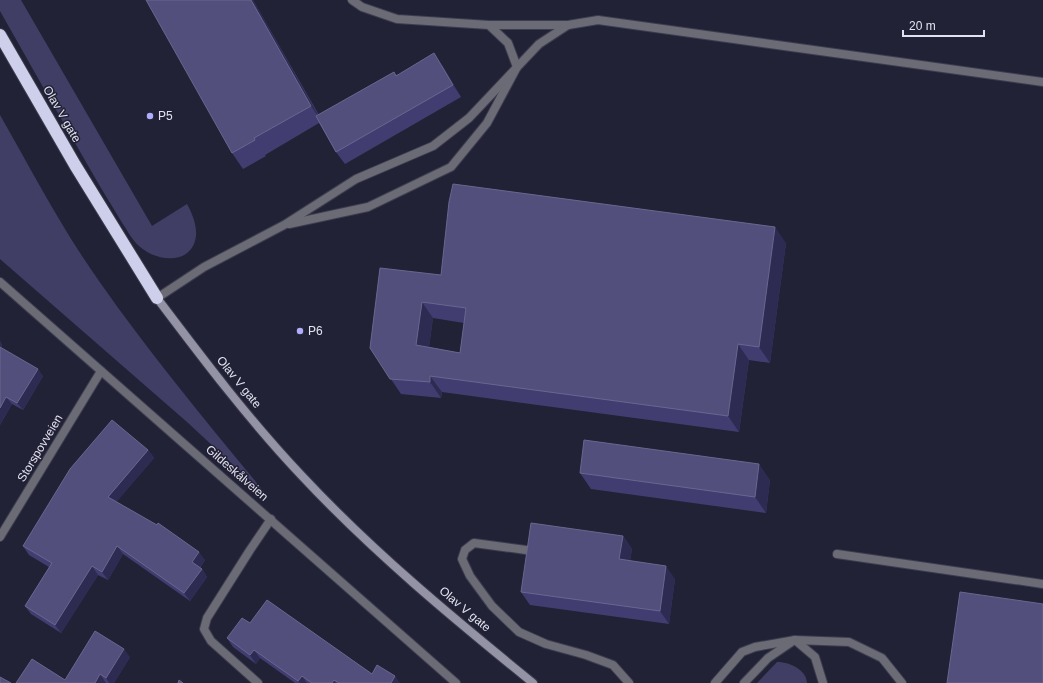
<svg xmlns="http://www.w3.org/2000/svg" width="1043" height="683" font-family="Arial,sans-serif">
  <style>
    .green { fill: #403e65 }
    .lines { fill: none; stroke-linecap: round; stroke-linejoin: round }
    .lane-casing { stroke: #3d3d50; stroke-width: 10 }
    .street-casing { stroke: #3d3d50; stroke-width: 10 }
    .secondary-casing { stroke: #3d3d50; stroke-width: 10 }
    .highway-casing { stroke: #3d3d50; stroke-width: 14 }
    .lane { stroke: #6b6b76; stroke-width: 8 }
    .street { stroke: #6b6b76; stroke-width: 8 }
    .secondary { stroke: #9393a5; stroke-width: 8 }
    .highway { stroke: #cecfea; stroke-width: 12 }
    .wall { fill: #423d70; fill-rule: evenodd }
    .shaded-wall { fill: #2e2b53 }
    .building { fill: #534f7d; stroke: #6a668f; fill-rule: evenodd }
    .poi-dot { fill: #b0aefa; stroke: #222236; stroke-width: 1.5 }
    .labels { text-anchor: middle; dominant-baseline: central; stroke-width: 3; stroke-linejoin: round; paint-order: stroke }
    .street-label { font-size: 12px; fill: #e2e2f0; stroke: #222236 }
    .poi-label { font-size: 12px; fill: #e2e2f0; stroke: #222236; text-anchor: start }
  </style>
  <rect width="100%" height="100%" fill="#222236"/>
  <g class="green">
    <path d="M 0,0 L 21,0 L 152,226 L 187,204 C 192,213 197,225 196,236 C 192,266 156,262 139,246 C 132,240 127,230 121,221 C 111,204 100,187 90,169 C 60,117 30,64 0,11 Z"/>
    <path d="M 0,115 C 32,171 62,229 99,281 C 152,357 211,427 269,498 L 187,422 L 0,259 Z"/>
    <path d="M 777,662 C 789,662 806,669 807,683 L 757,683 Z"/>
  </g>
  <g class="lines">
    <g class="lane-casing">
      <g id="lane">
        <polyline points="489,25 568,25"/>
        <polyline points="289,224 368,207 451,167 487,123 517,67 508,43 489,25 397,19 362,7 352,0"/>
        <polyline points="157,298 204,267 284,225 356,179 433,146 469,118 539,44 568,25 598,20 1043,82"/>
        <polyline points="526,550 474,543 465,550 462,559 470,576 492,606 519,632 546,644 586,655 613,665 629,683"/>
        <polyline points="837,554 1043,584"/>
        <polyline points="795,640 815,657 823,683"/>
        <polyline points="258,683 211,641 204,629 207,618 250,550 271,519"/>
        <polyline points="715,683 742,652 755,647 795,640 849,642 882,658 902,683"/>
        <polyline points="744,683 768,658 793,641"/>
      </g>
    </g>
    <g class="street-casing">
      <g id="street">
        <polyline points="0,282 456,683"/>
        <polyline points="0,537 101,371"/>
      </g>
    </g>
    <g class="secondary-casing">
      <path id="secondary" d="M 157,298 C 203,359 249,420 302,476 C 373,552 453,618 533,683"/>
    </g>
    <g class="highway-casing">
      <polyline id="highway" points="0,35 75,165 157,298"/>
    </g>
    <use href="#lane" class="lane"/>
    <use href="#street" class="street"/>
    <use href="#secondary" class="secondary"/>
    <use href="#highway" class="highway"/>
  </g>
  <g class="wall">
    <polygon points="253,0 319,115 394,72 396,75 442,65 461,97 345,164 336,152 319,123 265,155 266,156 243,169 232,153"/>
    <path d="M 786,243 L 770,363 L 749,360 L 739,432 L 442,392 L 441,398 L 401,394 L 370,348 L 441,275 ZM 433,318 L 464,323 L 460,353 L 429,347 Z"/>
    <polygon points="0,341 2,345 1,348 43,376 23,410 12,404 0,425"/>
    <polygon points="148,450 154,458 116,502 205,560 200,568 202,569 207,577 190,601 123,554 108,580 98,575 61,633 31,614 25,606 49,567 29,555 23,546"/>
    <polygon points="580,473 770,480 766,513 591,489"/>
    <polygon points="623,536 632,549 630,561 675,579 669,624 530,605 521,592"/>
    <polygon points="250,623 372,674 400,683 295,683 260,658 256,664 233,647 227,638"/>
    <polygon points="130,657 114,683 16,683 65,680"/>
  </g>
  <g class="shaded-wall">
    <polygon points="251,0 253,0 322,122 311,106"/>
    <polygon points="434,53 442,65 461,97 453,85"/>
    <polygon points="775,227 786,243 770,363 759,347"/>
    <polygon points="422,302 433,318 427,361 416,345"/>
    <polygon points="0,341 2,345 0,349"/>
    <polygon points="738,344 749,360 739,432 728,416"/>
    <polygon points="38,369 43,376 23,410 17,403"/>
    <polygon points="430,376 442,392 441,398 430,382"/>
    <polygon points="6,397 12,404 0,425 0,408"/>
    <polygon points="148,450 154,458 114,505 108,497"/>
    <polygon points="759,464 770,480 766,513 755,497"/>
    <polygon points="623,536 632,549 628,572 619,559"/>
    <polygon points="117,546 123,554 108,580 102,572"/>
    <polygon points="199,552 205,560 198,570 192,562"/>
    <polygon points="92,566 98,575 61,633 55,625"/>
    <polygon points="666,566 675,579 669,624 660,611"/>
    <polygon points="202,569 207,577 190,601 184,593"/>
    <polygon points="124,649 130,657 114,683 109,683 106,678"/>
    <polygon points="254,650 260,658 256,664 250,655"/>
    <polygon points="100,674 106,683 95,683"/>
    <polygon points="302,676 307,683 300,683 298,681"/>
    <polygon points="395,676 400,683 391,683"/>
    <polygon points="334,680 336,683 332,683"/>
  </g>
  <g class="building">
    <polygon points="146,0 251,0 311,106 254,138 255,140 232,153"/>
    <polygon points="434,53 453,85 336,152 316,116 394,72 396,76"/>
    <path d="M 453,184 L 775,227 L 759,347 L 738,344 L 728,416 L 430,376 L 430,382 L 390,379 L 370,348 L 380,268 L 441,275 L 449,202 ZM 422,302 L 466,308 L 460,353 L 416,345 Z"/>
    <polygon points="0,347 38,369 17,403 6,397 0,408"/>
    <polygon points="112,420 148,450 108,497 157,525 158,523 199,552 192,562 202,569 184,593 117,546 102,572 92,566 55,625 25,606 52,563 23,546 70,469"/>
    <polygon points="584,440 759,464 755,497 580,473"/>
    <polygon points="531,523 623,536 619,559 666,566 660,611 521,592"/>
    <polygon points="960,592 1043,604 1043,683 947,683"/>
    <polygon points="267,600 372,674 377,665 395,676 391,683 339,683 334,680 332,683 312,683 302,676 298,681 254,650 250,655 227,638 242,618 250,623"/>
    <polygon points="95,631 124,649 106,678 100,674 95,683 16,683 32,659 65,680"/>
    <polygon points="0,677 11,683 0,683"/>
    <polygon points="179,680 183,683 178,683"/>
  </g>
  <g class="poi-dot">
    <circle cx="150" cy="116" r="4"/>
    <circle cx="300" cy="331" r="4"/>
  </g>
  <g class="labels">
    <g class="street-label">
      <text transform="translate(62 114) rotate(60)">Olav V gate</text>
      <text transform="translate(239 382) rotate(51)">Olav V gate</text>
      <text transform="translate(40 448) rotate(-59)">Storspovveien</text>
      <text transform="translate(237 473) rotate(41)">Gildeskålveien</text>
      <text transform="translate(465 609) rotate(40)">Olav V gate</text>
    </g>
    <g class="poi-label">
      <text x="158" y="116">P5</text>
      <text x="308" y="331">P6</text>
    </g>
  </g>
  <path d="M903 30v6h81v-6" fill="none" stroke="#e2e2f0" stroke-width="2"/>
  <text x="909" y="30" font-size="12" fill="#e2e2f0" stroke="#222236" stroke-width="3" paint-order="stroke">20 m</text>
</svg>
